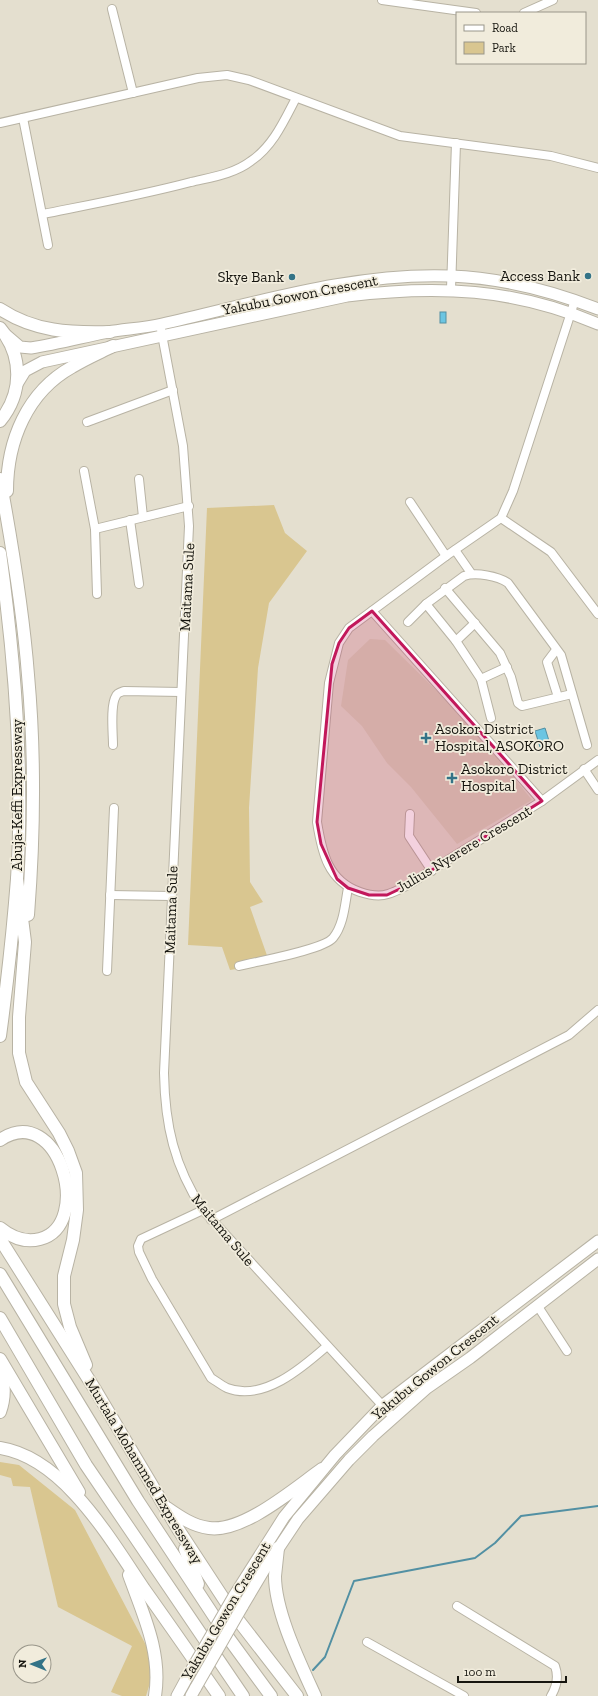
<svg xmlns="http://www.w3.org/2000/svg" width="598" height="1696" font-family="'Zilla Slab',serif">
  <style>
    .built { fill: #dad2bc }
    .green { fill: #d9c690 }
    .water { fill: #6bc5e2; stroke: #5290a3 }
    .lines { fill: none; stroke-linecap: round; stroke-linejoin: round }
    .stream { stroke: #5290a3; stroke-width: 2 }
    .minor-casing { stroke: #b8b3a4; stroke-width: 10 }
    .major-casing { stroke: #b8b3a4; stroke-width: 13 }
    .highway-casing { stroke: #b8b3a4; stroke-width: 14 }
    .minor { stroke: #fff; stroke-width: 8 }
    .major { stroke: #fff; stroke-width: 11 }
    .highway { stroke: #fff; stroke-width: 12 }
    .major-bridge-casing { stroke: #b8b3a4; stroke-width: 13; stroke-linecap: butt }
    .major-bridge { stroke: #fff; stroke-width: 11 }
    .marked { fill: #c2185b; fill-opacity: 0.2; stroke: #c2185b; stroke-width: 3; stroke-linejoin: round }
    .poi-dot { fill: #337387; stroke: #f1ecdc; stroke-width: 1.5 }
    .labels { text-anchor: middle; dominant-baseline: central; stroke-width: 3.5; stroke-linejoin: round; paint-order: stroke }
    .poi-label { font-size: 15px; fill: #16150f; stroke: #f1ecdc; text-anchor: end }
    .street-label { font-size: 15px; fill: #16150f; stroke: #f1ecdc }
  </style>
  <rect width="100%" height="100%" fill="#e4dfcf"/>
  <polygon class="built" points="370,639 385,640 441,695 492,751 532,800 457,844 411,787 387,763 362,726 341,706 348,660"/>
  <g class="green">
    <polygon points="274,505 285,533 307,551 269,603 258,668 249,808 250,882 263,902 250,907 270,964 230,970 222,947 188,945 207,508"/>
    <polygon points="0,1462 19,1465 75,1510 148,1649 152,1676 146,1696 122,1696 111,1692 132,1646 58,1607 30,1487 13,1486 11,1478 0,1475"/>
  </g>
  <g class="water">
    <rect x="440" y="312" width="6" height="11"/>
    <polygon points="545,728 550,744 540,747 535,731"/>
  </g>
  <g class="lines">
    <polyline class="stream" points="313,1670 325,1657 354,1581 475,1558 495,1543 521,1516 598,1506"/>
    <g class="minor-casing">
      <g id="minor">
        <polyline points="382,0 476,13"/>
        <polyline points="112,9 133,93"/>
        <polyline points="524,13 553,0"/>
        <polyline points="23,118 48,245"/>
        <polyline points="0,123 198,78 227,75 249,80 400,136 551,156 598,168"/>
        <path d="M 43,214 C 93,204 142,195 191,182 C 212,177 234,174 251,161 C 273,146 284,121 296,98"/>
        <polyline points="451,289 456,143"/>
        <path d="M 575,300 L 513,491 L 501,518 L 446,556 L 349,628 L 339,643 L 329,683 L 317,822 C 322,853 328,881 360,892 C 369,895 379,897 388,894 C 395,892 402,888 408,885 L 542,801 L 598,760"/>
        <path d="M 160,324 L 183,446 L 189,526 L 164,1073 C 165,1125 174,1166 203,1210 L 393,1417"/>
        <polyline points="87,422 173,390"/>
        <polyline points="84,471 95,529 97,594"/>
        <polyline points="139,479 143,517"/>
        <polyline points="410,502 446,556"/>
        <polyline points="501,518 551,552 598,614"/>
        <polyline points="130,520 139,584"/>
        <polyline points="95,529 189,506"/>
        <polyline points="455,550 471,573"/>
        <polyline points="445,588 500,653 511,677 518,703 522,706 572,694"/>
        <polyline points="426,604 456,641 481,679 491,718"/>
        <polyline points="372,611 542,801"/>
        <path d="M 408,622 L 426,604 L 464,576 C 476,572 498,576 508,583 L 561,655 L 587,745"/>
        <polyline points="456,641 475,623"/>
        <polyline points="556,650 547,662 558,697"/>
        <polyline points="481,679 507,667"/>
        <path d="M 113,745 C 113,734 110,705 116,696 C 117,693 121,692 124,691 L 181,692"/>
        <polyline points="584,769 598,790"/>
        <polyline points="410,814 409,836 432,871"/>
        <polyline points="110,895 171,896"/>
        <path d="M 239,966 C 258,961 323,950 333,938 C 344,925 345,903 348,888"/>
        <polyline points="107,971 114,808"/>
        <path d="M 203,1210 L 141,1239 L 138,1246 L 139,1252 L 152,1279 L 211,1378 C 216,1381 221,1385 227,1388 C 263,1402 302,1368 327,1346"/>
        <polyline points="211,1220 569,1035 598,1010"/>
        <polyline points="537,1305 567,1351"/>
        <path d="M 457,1606 L 555,1666 C 559,1677 557,1686 551,1696"/>
        <polyline points="367,1642 464,1696"/>
      </g>
    </g>
    <g class="major-casing">
      <g id="major">
        <path d="M 6,335 L 20,347 L 31,348 C 57,344 83,337 108,332 C 126,329 144,328 162,324 C 256,303 353,272 451,276 C 500,278 552,291 598,309"/>
        <path d="M 17,384 L 25,371 L 42,362 L 347,296 C 437,285 514,288 598,324"/>
        <polyline points="234,1596 284,1517 335,1455 383,1405 598,1241"/>
        <polyline points="242,1607 264,1570 298,1519 349,1460 373,1436 427,1388 470,1358 598,1259"/>
        <polyline points="177,1696 189,1674"/>
        <polyline points="191,1696 196,1687"/>
      </g>
    </g>
    <g class="highway-casing">
      <g id="highway">
        <path d="M 0,309 C 35,332 70,333 110,332"/>
        <path d="M 0,328 C 23,356 23,393 0,421"/>
        <path d="M 0,479 C 12,544 23,609 28,675 C 35,752 34,838 28,915"/>
        <path d="M 7,491 C 7,441 27,392 72,367 C 85,359 99,353 113,346"/>
        <path d="M 0,553 C 15,661 24,771 17,879 C 13,931 7,984 0,1036"/>
        <polyline points="17,879 25,942 19,1017 19,1053 26,1082 59,1133 68,1151 76,1173 77,1210 73,1240 64,1276 64,1304 70,1327 86,1365"/>
        <path d="M 0,1140 C 59,1100 94,1225 40,1239 C 25,1243 11,1237 0,1228"/>
        <polyline points="0,1239 96,1391 178,1529 235,1616 297,1696"/>
        <polyline points="0,1274 138,1501 227,1636 271,1696"/>
        <polyline points="0,1318 86,1465 243,1696"/>
        <polyline points="0,1359 79,1492"/>
        <path d="M 0,1370 C 5,1384 5,1398 0,1412"/>
        <path d="M 0,1448 C 64,1458 110,1539 144,1589 C 169,1624 194,1660 219,1696"/>
        <path d="M 167,1508 C 180,1517 193,1526 209,1528 C 243,1533 295,1488 322,1469"/>
        <path d="M 278,1548 C 277,1557 276,1567 275,1576 C 275,1612 300,1663 315,1696"/>
        <polyline points="185,1549 198,1584"/>
        <path d="M 129,1575 C 143,1614 162,1653 155,1696"/>
      </g>
    </g>
    <use href="#minor" class="minor"/>
    <use href="#major" class="major"/>
    <use href="#highway" class="highway"/>
    <g class="major-bridge-casing">
      <g id="major-bridge">
        <polyline points="189,1674 234,1596"/>
        <polyline points="196,1687 242,1607"/>
      </g>
    </g>
    <use href="#major-bridge" class="major-bridge"/>
  </g>
  <path class="marked" d="M 372,611 L 542,801 L 408,885 L 387,895 L 369,895 L 348,888 L 337,879 L 321,844 L 317,822 L 332,664 L 339,643 L 349,628 Z"/>
  <g class="poi-dot">
    <circle cx="588" cy="276" r="4"/>
    <circle cx="292" cy="277" r="4"/>
    <path d="M424 732h4v4h4v4h-4v4h-4v-4h-4v-4h4z"/>
    <path d="M450 772h4v4h4v4h-4v4h-4v-4h-4v-4h4z"/>
  </g>
  <g class="labels">
    <g class="poi-label">
      <text x="580" y="276">Access Bank</text>
      <text x="284" y="277">Skye Bank</text>
      <text x="435" y="729" text-anchor="start">Asokor District<tspan x="435" dy="17">Hospital, ASOKORO</tspan></text>
      <text x="461" y="769" text-anchor="start">Asokoro District<tspan x="461" dy="17">Hospital</tspan></text>
    </g>
    <g class="street-label">
      <text transform="translate(300 295) rotate(-11)">Yakubu Gowon Crescent</text>
      <text transform="translate(187 587) rotate(-87)">Maitama Sule</text>
      <text transform="translate(17 795) rotate(-90)">Abuja-Keffi Expressway</text>
      <text transform="translate(464 849) rotate(-31)">Julius Nyerere Crescent</text>
      <text transform="translate(171 910) rotate(-88)">Maitama Sule</text>
      <text transform="translate(223 1230) rotate(50)">Maitama Sule</text>
      <text transform="translate(435 1367) rotate(-39)">Yakubu Gowon Crescent</text>
      <text transform="translate(144 1471) rotate(59)">Murtala Mohammed Expressway</text>
      <text transform="translate(226 1611) rotate(-59)">Yakubu Gowon Crescent</text>
    </g>
  </g>
  <rect x="456" y="12" width="130" height="52" fill="#f1ecdc" stroke="#99968a"/>
  <rect x="464" y="25" width="20" height="6" fill="#ffffff" stroke="#99968a"/>
  <text x="492" y="32" font-size="12" fill="#16150f">Road</text>
  <rect x="464" y="42" width="20" height="12" fill="#d9c690" stroke="#99968a"/>
  <text x="492" y="52" font-size="12" fill="#16150f">Park</text>
  <g transform="translate(32 1664) rotate(271)"><circle r="19" fill="#f1ecdc" stroke="#99968a"/>
  <path d="M0-3L7 15L0 10L-7 15Z" fill="#337387"/>
  <text y="-6" font-size="11" font-weight="bold" text-anchor="middle" fill="#16150f">N</text>
  </g>
  <path d="M458 1676v6h108v-6" fill="none" stroke="#16150f" stroke-width="2"/>
  <text x="464" y="1676" font-size="12" fill="#16150f" stroke="#f1ecdc" stroke-width="3" paint-order="stroke">100 m</text>
</svg>
